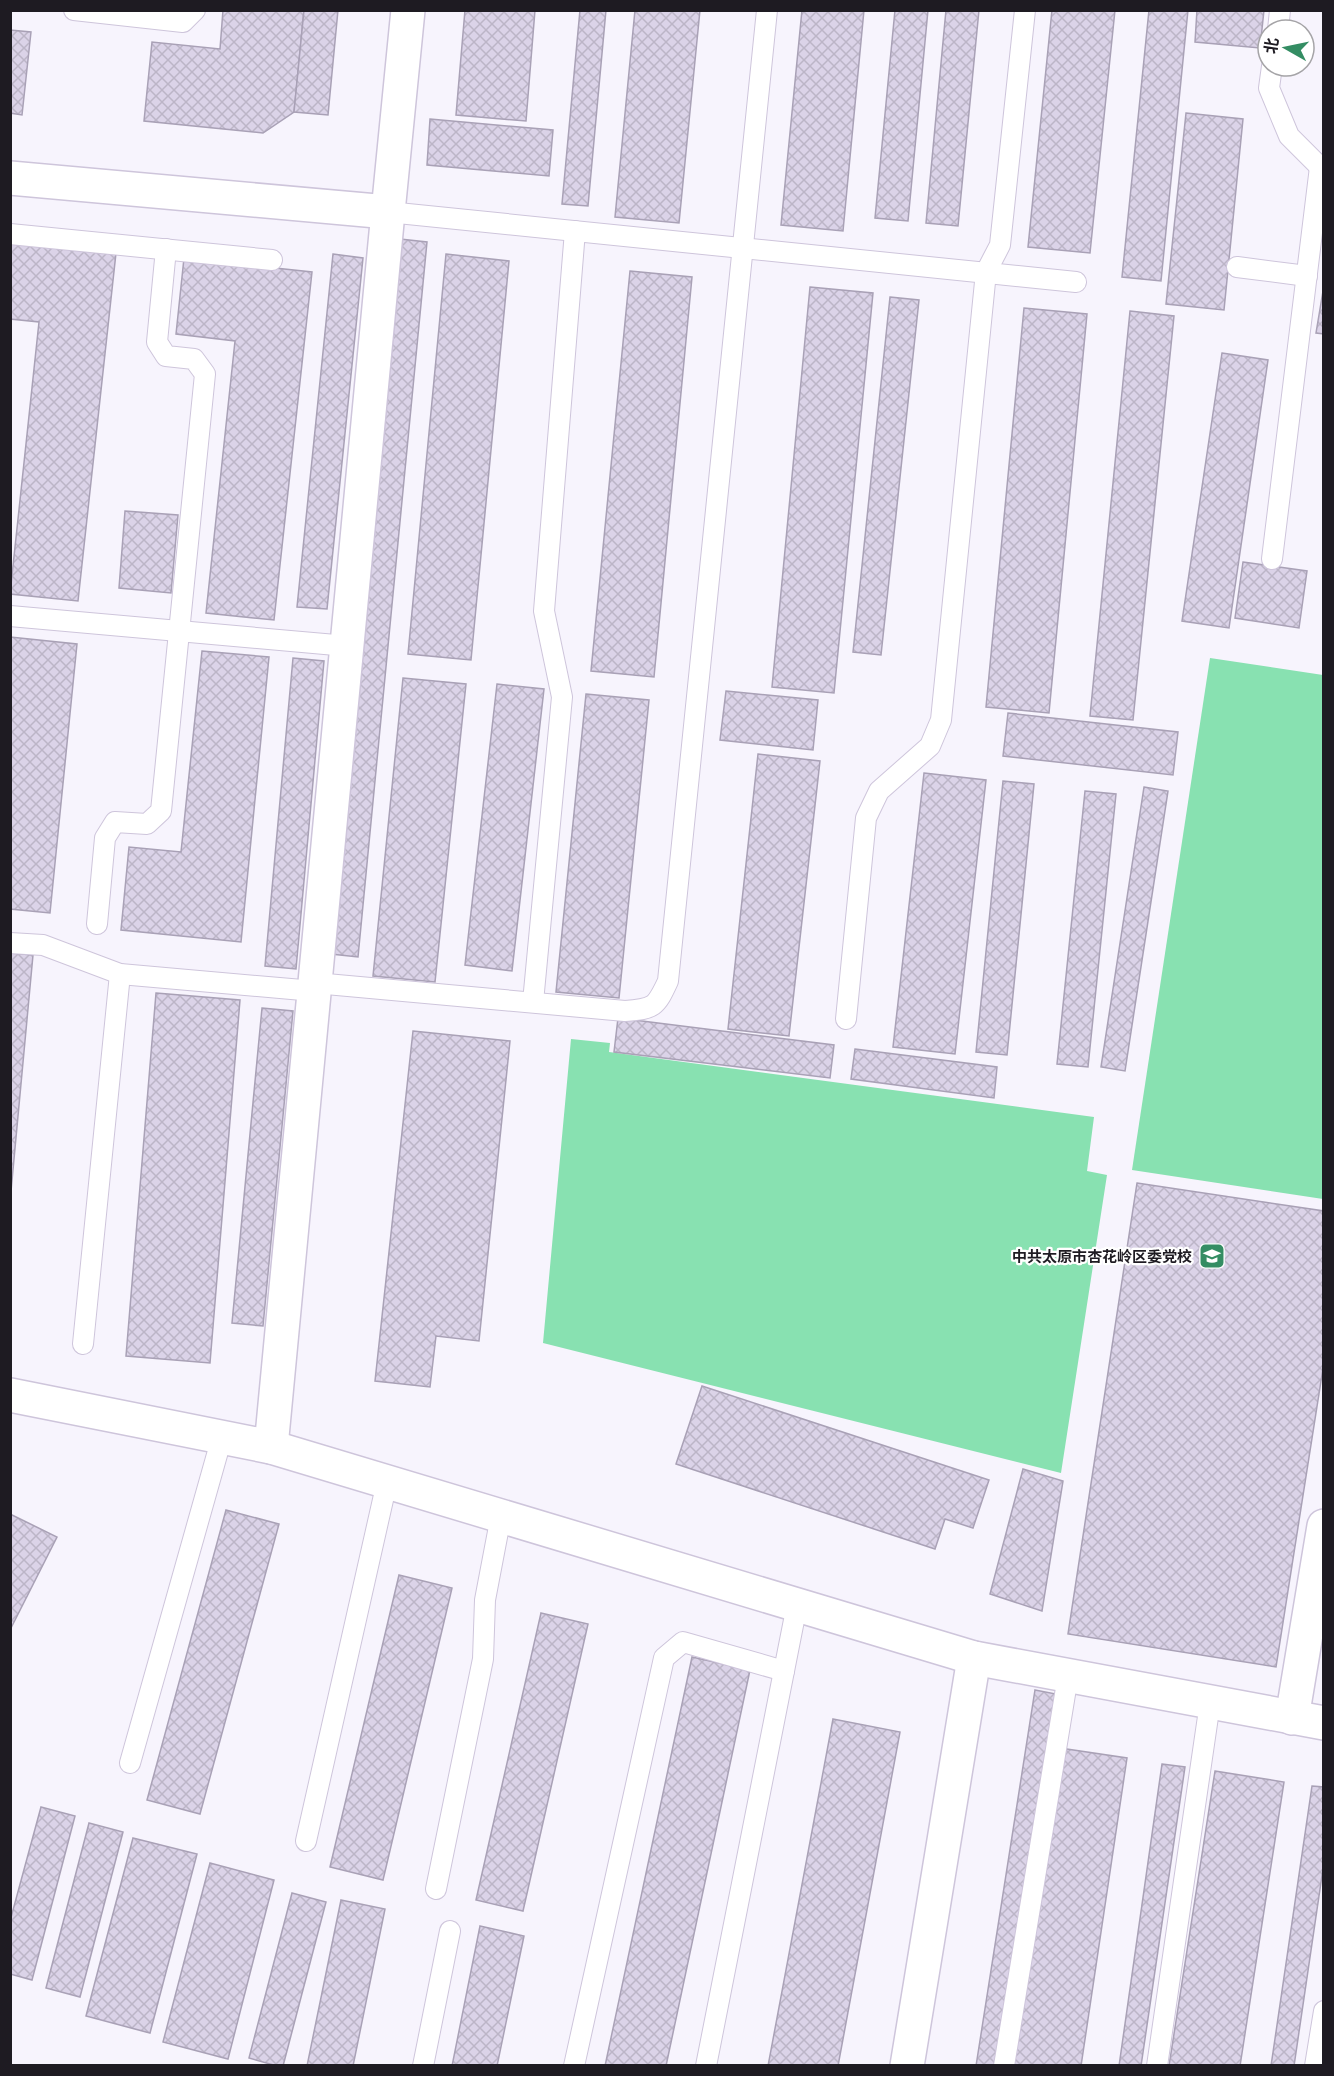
<svg xmlns="http://www.w3.org/2000/svg" width="1334" height="2076" font-family="'PT Sans Narrow','Noto Sans SC',sans-serif">
  <style>
    .park { fill: #88e1b1 }
    .building { fill: url(#building-cross-hatch); stroke: #a9a1b6; stroke-width: 1.5 }
    .lines { fill: none; stroke-linecap: round; stroke-linejoin: round }
    .service-casing { stroke: #cec5db; stroke-width: 22 }
    .minor-casing { stroke: #cec5db; stroke-width: 36 }
    .service { stroke: #fff; stroke-width: 20 }
    .minor { stroke: #fff; stroke-width: 33 }
    .labels { text-anchor: middle; dominant-baseline: central; stroke-width: 4.5; stroke-linejoin: round; paint-order: stroke }
    .poi-label { font-size: 15px; font-weight: bold; fill: #1e1b22; stroke: #fff; text-anchor: end }
  </style>
  <defs>
    <pattern id="building-cross-hatch" width="8" height="8" patternUnits="userSpaceOnUse" patternTransform="scale(1.5)"><rect width="8" height="8" fill="#dbd3e8"/><path d="M0 0l8 8M0 8l8-8" fill="none" stroke="#bcb5c7"/></pattern>
  </defs>
  <rect width="100%" height="100%" fill="#f7f4fd"/>
  <g class="park">
    <polygon points="1210,658 1323,675 1323,1199 1132,1170"/>
    <polygon points="571,1039 610,1043 609,1052 1094,1117 1087,1171 1107,1175 1061,1473 543,1343"/>
  </g>
  <g class="building">
    <polygon points="223,10 304,10 294,112 263,133 144,121 152,42 220,49"/>
    <polygon points="304,10 338,10 328,115 294,112"/>
    <polygon points="465,10 535,10 526,121 456,115"/>
    <polygon points="580,10 606,10 588,206 562,204"/>
    <polygon points="635,10 700,10 679,223 615,217"/>
    <polygon points="802,10 864,10 843,231 781,225"/>
    <polygon points="895,10 928,10 908,221 875,218"/>
    <polygon points="946,10 979,10 958,226 926,223"/>
    <polygon points="1052,10 1115,10 1090,253 1028,247"/>
    <polygon points="1149,10 1188,10 1161,281 1122,277"/>
    <polygon points="1197,10 1264,10 1260,48 1195,42"/>
    <polygon points="10,30 31,32 22,115 10,113"/>
    <polygon points="1186,113 1243,119 1224,310 1166,304"/>
    <polygon points="430,119 553,130 549,176 427,165"/>
    <polygon points="400,239 427,242 358,957 331,954"/>
    <polygon points="10,241 116,253 78,601 10,594 39,322 10,319"/>
    <polygon points="333,254 363,258 327,609 297,607"/>
    <polygon points="446,254 509,261 471,660 408,654"/>
    <polygon points="184,258 312,272 274,620 206,613 235,341 176,334"/>
    <polygon points="630,271 692,277 654,677 591,671"/>
    <polygon points="1324,285 1324,334 1316,333"/>
    <polygon points="810,287 873,293 834,693 772,687"/>
    <polygon points="890,297 919,300 881,655 853,652"/>
    <polygon points="1024,308 1087,314 1049,713 986,707"/>
    <polygon points="1130,311 1174,316 1133,720 1090,716"/>
    <polygon points="1222,353 1268,360 1229,628 1182,621"/>
    <polygon points="125,511 178,515 171,593 119,588"/>
    <polygon points="1243,562 1307,571 1299,628 1235,618"/>
    <polygon points="10,637 77,644 50,913 10,909"/>
    <polygon points="202,651 269,657 241,942 121,930 129,847 181,852"/>
    <polygon points="293,658 324,661 296,969 265,966"/>
    <polygon points="403,678 466,684 435,982 373,976"/>
    <polygon points="497,684 544,689 512,971 465,965"/>
    <polygon points="726,691 818,700 813,750 720,740"/>
    <polygon points="586,694 649,700 619,998 556,992"/>
    <polygon points="1008,713 1178,732 1173,775 1003,756"/>
    <polygon points="758,754 820,761 789,1036 728,1029"/>
    <polygon points="924,773 986,780 955,1054 893,1047"/>
    <polygon points="1003,781 1034,784 1007,1055 976,1052"/>
    <polygon points="1144,787 1168,791 1125,1071 1101,1067"/>
    <polygon points="1085,791 1116,794 1088,1067 1057,1064"/>
    <polygon points="10,953 33,955 10,1202"/>
    <polygon points="156,993 240,1000 210,1363 126,1356"/>
    <polygon points="262,1008 293,1011 263,1326 232,1323"/>
    <polygon points="618,1018 834,1045 830,1078 614,1052"/>
    <polygon points="413,1031 510,1041 479,1341 436,1336 430,1387 375,1381"/>
    <polygon points="855,1049 997,1067 994,1098 851,1079"/>
    <polygon points="1137,1183 1324,1211 1324,1362 1276,1667 1068,1634"/>
    <polygon points="702,1386 989,1480 973,1528 945,1519 935,1549 676,1464"/>
    <polygon points="1023,1469 1063,1481 1042,1611 990,1594"/>
    <polygon points="226,1510 279,1524 200,1814 147,1800"/>
    <polygon points="10,1514 57,1537 10,1630"/>
    <polygon points="399,1575 452,1588 383,1880 330,1867"/>
    <polygon points="541,1613 588,1624 523,1911 476,1900"/>
    <polygon points="692,1657 750,1670 666,2066 605,2066"/>
    <polygon points="1035,1690 1056,1694 997,2066 976,2066"/>
    <polygon points="833,1719 900,1732 838,2066 768,2066"/>
    <polygon points="1060,1748 1127,1758 1081,2066 1013,2066"/>
    <polygon points="1162,1764 1185,1767 1141,2066 1119,2066"/>
    <polygon points="1215,1771 1284,1782 1240,2066 1169,2066"/>
    <polygon points="1312,1786 1324,1787 1324,1862 1294,2066 1271,2066"/>
    <polygon points="41,1807 75,1816 32,1980 10,1974 10,1921"/>
    <polygon points="89,1823 123,1832 80,1997 46,1988"/>
    <polygon points="133,1838 197,1854 150,2033 86,2016"/>
    <polygon points="210,1863 274,1880 228,2059 163,2042"/>
    <polygon points="292,1893 326,1902 283,2066 277,2066 249,2058"/>
    <polygon points="341,1900 385,1909 353,2066 307,2066"/>
    <polygon points="480,1926 524,1936 497,2066 452,2066"/>
  </g>
  <g class="lines">
    <g class="service-casing">
      <g id="service">
        <polyline points="74,10 183,22 195,10"/>
        <polyline points="1278,30 1280,10"/>
        <polyline points="1272,66 1269,88 1289,136 1320,167 1324,168"/>
        <polyline points="388,212 1076,282"/>
        <polyline points="10,234 272,260"/>
        <polyline points="1237,267 1307,276"/>
        <polyline points="1272,559 1320,167"/>
        <polyline points="10,616 347,646"/>
        <polyline points="97,924 105,838 115,822 147,824 161,811 205,374 194,359 166,356 157,342 166,249"/>
        <polyline points="10,943 43,945 120,974 314,991"/>
        <path d="M 315,983 L 625,1011 C 654,1009 656,1007 668,981 L 767,10"/>
        <polyline points="533,1002 562,697 544,611 575,231"/>
        <polyline points="846,1019 866,818 879,791 930,746 941,720 986,272 1000,245 1025,10"/>
        <polyline points="83,1344 120,974"/>
        <polyline points="130,1763 222,1437"/>
        <polyline points="306,1841 387,1482"/>
        <polyline points="436,1889 483,1659 485,1600 501,1516"/>
        <polyline points="423,2066 450,1931"/>
        <polyline points="574,2066 664,1658 683,1642 784,1671"/>
        <polyline points="706,2066 797,1605"/>
        <polyline points="1004,2066 1068,1676"/>
        <polyline points="1157,2066 1210,1703"/>
        <polyline points="1315,2066 1324,2011"/>
      </g>
    </g>
    <g class="minor-casing">
      <g id="minor">
        <polyline points="10,178 388,212"/>
        <polyline points="10,1395 271,1447 974,1658 1324,1723"/>
        <polyline points="271,1447 388,212 408,10"/>
        <polyline points="1292,1718 1324,1526"/>
        <polyline points="907,2066 974,1658"/>
      </g>
    </g>
    <use href="#service" class="service"/>
    <use href="#minor" class="minor"/>
  </g>
  <defs>
    <g id="school-square" transform="scale(1.35)"><rect x="-9" y="-9" width="18" height="18" rx="4" fill="#348d63" stroke="#fff"/><path d="M0-5L7-2L0 1L-7-2ZM-4 1L0 2.5L4 1V4Q0 6-4 4Z" fill="#fff"/></g>
  </defs>
  <g fill-rule="evenodd">
    <use href="#school-square" x="1212" y="1256"/>
  </g>
  <g class="labels">
    <g class="poi-label">
      <text x="1192" y="1256">中共太原市杏花岭区委党校</text>
    </g>
  </g>
  <rect width="1334" height="2076" fill="none" stroke="#1e1b22" stroke-width="24"/>
  <g transform="translate(1286 48) rotate(279)"><circle r="28" fill="#ffffff" stroke="#a5a4a7" stroke-width="1.5"/>
  <path d="M0-4.5L10 22L0 15L-10 22Z" fill="#348d63"/>
  <text y="-9" font-size="16" font-weight="bold" text-anchor="middle" fill="#1e1b22">北</text>
  </g>
</svg>
